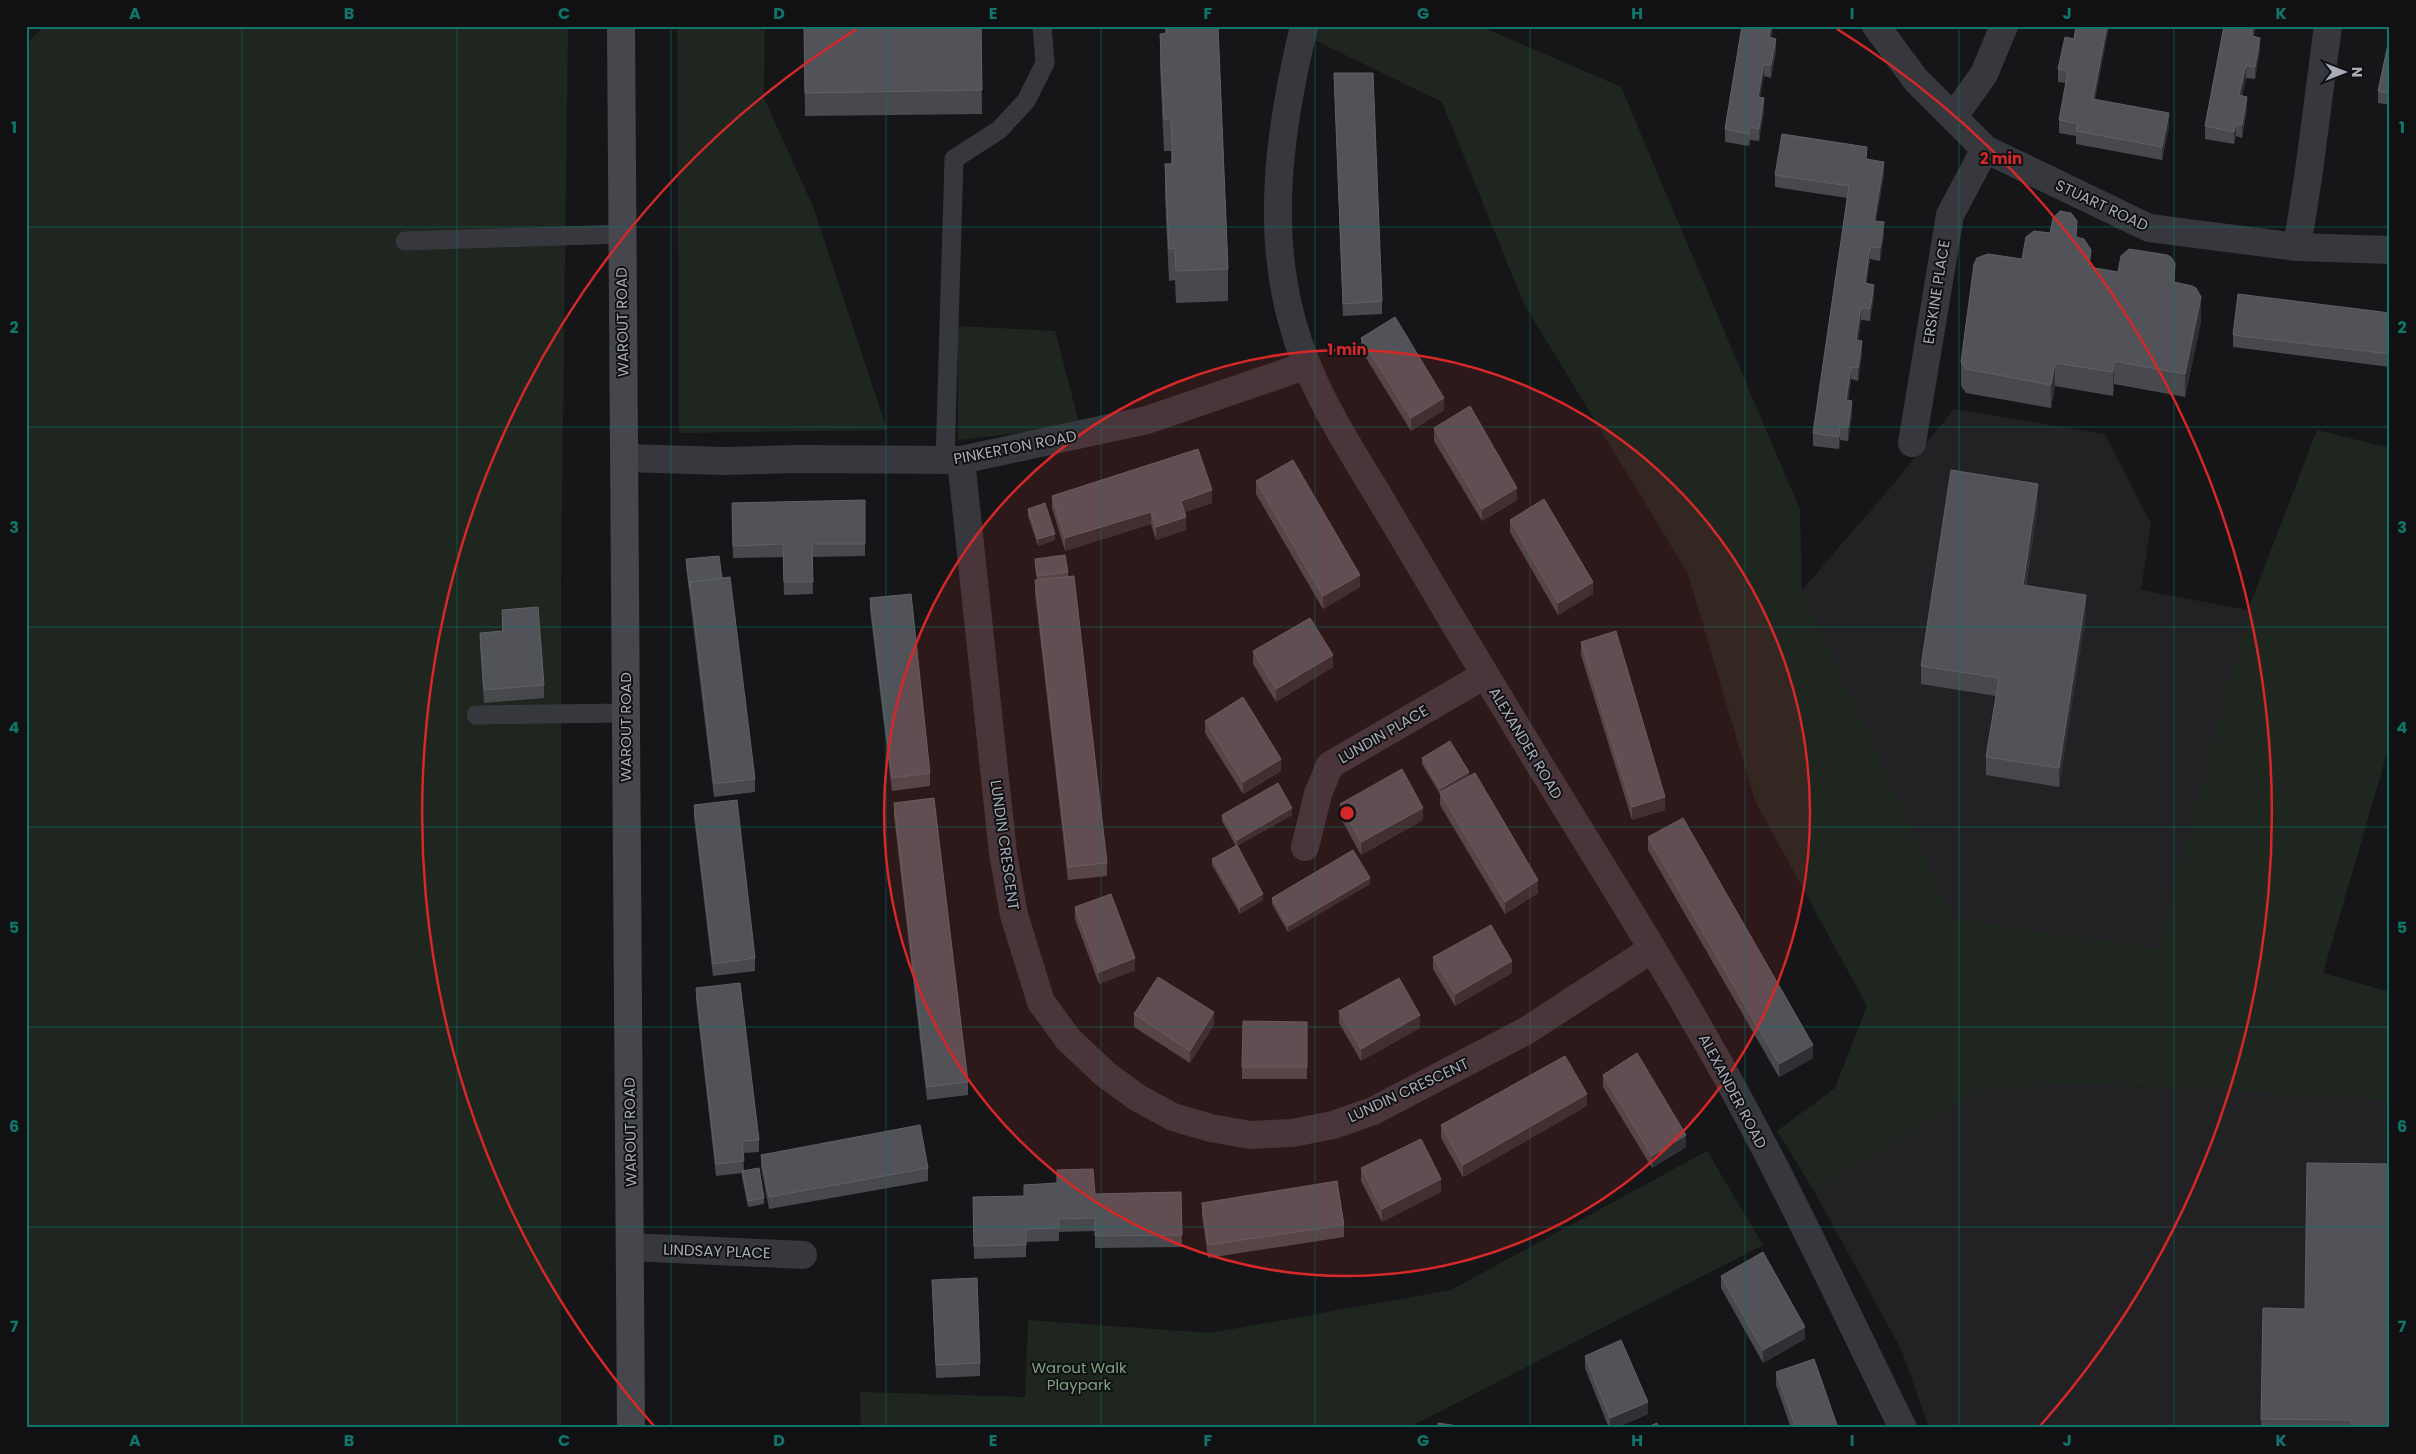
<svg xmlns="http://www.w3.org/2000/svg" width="2416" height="1454" font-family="Poppins,sans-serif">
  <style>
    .built { fill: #222225 }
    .green { fill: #1e261f }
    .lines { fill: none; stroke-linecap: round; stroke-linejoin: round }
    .lane { stroke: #37383d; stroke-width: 19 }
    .street { stroke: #37383d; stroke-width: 28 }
    .secondary { stroke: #45474d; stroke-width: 28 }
    .wall { fill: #47494d }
    .shaded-wall { fill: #2f3033 }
    .building { fill: #525359; stroke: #5f6168 }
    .grid { fill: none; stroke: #0f766e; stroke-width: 1; stroke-opacity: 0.55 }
    .ring { fill: none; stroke: #d62828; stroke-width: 2.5 }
    .labels { text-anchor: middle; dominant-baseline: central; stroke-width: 4; stroke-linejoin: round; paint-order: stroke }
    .street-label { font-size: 15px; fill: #a8adb8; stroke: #111113 }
    .park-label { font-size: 15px; fill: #7fa381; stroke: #111113 }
    .centre { fill: #d62828; stroke: #111113; stroke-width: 2.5 }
    .ring-label { font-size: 15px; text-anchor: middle; font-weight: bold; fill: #d62828; stroke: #111113; stroke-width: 4; stroke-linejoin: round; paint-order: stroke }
    .neatline { fill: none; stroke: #0f766e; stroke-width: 2 }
    .grid-label { font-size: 16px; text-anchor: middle; font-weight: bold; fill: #0f766e }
  </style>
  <rect width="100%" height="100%" fill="#161618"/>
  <g class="built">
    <polygon points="1954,409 2105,434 2151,524 2141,590 2248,610 2158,950 1953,918 1802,590 1891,487"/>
    <polygon points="2095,1084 2390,1100 2390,1428 1929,1428 1902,1351 1814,1191 1982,1087"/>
  </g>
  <g class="green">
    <polygon points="44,26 568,26 561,582 561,1428 26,1428 26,44"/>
    <polygon points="677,26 765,26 764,98 814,209 887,430 679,433"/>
    <polygon points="1304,26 1480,26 1621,87 1800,510 1802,590 1953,918 2158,949 2248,610 2317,430 2390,448 2390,743 2323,973 2390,992 2390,1100 2095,1084 1983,1087 1814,1191 1777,1131 1835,1088 1867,1006 1755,801 1688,574 1523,302 1442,102 1302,34"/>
    <polygon points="958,326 1055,331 1080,426 958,440"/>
    <polygon points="1707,1151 1763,1245 1408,1428 861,1428 860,1392 1025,1397 1028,1320 1210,1333 1451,1290"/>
  </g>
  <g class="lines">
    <g class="lane">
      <polyline points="405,241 621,234"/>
      <polyline points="945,460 954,159 999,130 1026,101 1045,63 1042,26"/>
      <polyline points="476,715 624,713"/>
    </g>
    <g class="street">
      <path d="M 1304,26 C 1281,122 1265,224 1292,321 C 1310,390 1351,449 1387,510 C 1440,600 1494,690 1549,780 C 1602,867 1657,953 1707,1042 C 1779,1167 1839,1299 1903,1428"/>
      <polyline points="1876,26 1916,80 1985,149 2149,228 2297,247 2390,250"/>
      <polyline points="1954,116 1984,74 2004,26"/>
      <polyline points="2297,247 2308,178 2328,26"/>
      <polyline points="1912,443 1950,215 1985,149"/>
      <polyline points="625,458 724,461 796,459 961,460 1147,420 1305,366"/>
      <polyline points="961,460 1003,853 1014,915 1041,1002 1068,1039 1105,1074 1138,1098 1173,1117 1211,1128 1250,1135 1292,1133 1333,1125 1373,1111 1526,1031 1652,949"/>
      <polyline points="1305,847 1318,794 1330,765 1485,675"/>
      <polyline points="631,1247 803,1255"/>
    </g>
    <polyline class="secondary" points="621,26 631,1428"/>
  </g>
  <g class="wall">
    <polygon points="804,26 981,26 982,114 805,116"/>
    <polygon points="1165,26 1218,26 1228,269 1228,301 1176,303 1175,280 1169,281 1165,196 1165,164 1171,164 1171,151 1164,151 1160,66 1160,34 1165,33"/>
    <polygon points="1742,26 1773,26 1771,38 1776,51 1771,78 1764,76 1763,80 1760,97 1764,111 1759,141 1750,140 1749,146 1725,142 1725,129"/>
    <polygon points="2109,26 2095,99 2169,126 2162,160 2076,144 2076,136 2059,133 2059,120 2066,83 2058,82 2058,69 2074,39"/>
    <polygon points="2224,26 2256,26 2254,36 2260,50 2255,79 2246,78 2242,96 2247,109 2242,138 2236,136 2234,144 2205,139 2205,126"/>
    <polygon points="2390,35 2390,105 2378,103 2378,91"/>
    <polygon points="1334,73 1382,301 1382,314 1343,316"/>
    <polygon points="1867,159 1884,174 1876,221 1884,235 1880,261 1870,259 1866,284 1874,297 1870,321 1861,320 1858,341 1862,354 1858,381 1851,379 1848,401 1852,414 1848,441 1840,440 1839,449 1813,446 1813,433 1847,198 1775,187 1775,175"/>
    <polygon points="2077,237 2091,267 2175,283 2201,321 2185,397 2114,384 2113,396 2055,386 2051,408 1966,393 1961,386 1961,362 2022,259"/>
    <polygon points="2390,313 2390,367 2233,347 2233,335"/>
    <polygon points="1361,338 1444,410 1411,431 1361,350"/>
    <polygon points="1434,428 1517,500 1482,521 1434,441"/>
    <polygon points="1256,481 1360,587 1323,609 1256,494"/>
    <polygon points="1052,496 1212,503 1185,512 1186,530 1156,540 1151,524 1065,551 1052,508"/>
    <polygon points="865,500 865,556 812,557 813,594 784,595 783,557 733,558 732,516"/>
    <polygon points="2038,502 2026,586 2086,613 2059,787 1986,775 1986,757 1996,696 1921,684 1921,666"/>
    <polygon points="1028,509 1055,540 1038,546 1028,516"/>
    <polygon points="1510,520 1593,594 1558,615 1510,532"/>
    <polygon points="686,559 722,578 755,779 755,792 714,797 686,566"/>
    <polygon points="1035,559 1068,572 1107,863 1107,876 1068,880 1035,593 1035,580 1037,580 1035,565"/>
    <polygon points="870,598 930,773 930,786 892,791 870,610"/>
    <polygon points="502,610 544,685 544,698 484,703 480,645 480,633 502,631"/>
    <polygon points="1581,642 1665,810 1632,820 1581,655"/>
    <polygon points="1253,651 1333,667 1276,702 1253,664"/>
    <polygon points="1205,721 1281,771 1243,794 1205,733"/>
    <polygon points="1422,758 1469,776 1538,893 1505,914 1440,805 1440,794 1422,764"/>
    <polygon points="894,803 968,1082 968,1095 927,1100 894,816"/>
    <polygon points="1340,804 1423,820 1361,855 1340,817"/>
    <polygon points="694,805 755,958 755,971 713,976 694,817"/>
    <polygon points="1222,815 1292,815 1237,846 1263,900 1240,914 1212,865 1212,859 1236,846 1222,821"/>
    <polygon points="1648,837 1813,1058 1779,1077 1648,850"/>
    <polygon points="1370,884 1288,932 1272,904 1272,898"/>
    <polygon points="1075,907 1135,970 1099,984 1075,919"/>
    <polygon points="1433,957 1512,973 1455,1006 1433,969"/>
    <polygon points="696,988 759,1140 759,1152 743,1153 744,1170 764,1198 764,1204 748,1207 742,1177 742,1173 716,1176 696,1000"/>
    <polygon points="1339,1011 1420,1028 1361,1061 1339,1023"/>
    <polygon points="1134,1014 1214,1025 1190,1063 1134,1027"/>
    <polygon points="1307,1022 1307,1079 1242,1079 1242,1067"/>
    <polygon points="1603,1075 1686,1147 1652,1168 1603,1087"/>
    <polygon points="1587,1106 1463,1177 1441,1138 1441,1125"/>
    <polygon points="761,1155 928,1168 928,1181 769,1209 761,1167"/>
    <polygon points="1361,1168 1441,1192 1382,1222 1361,1181"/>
    <polygon points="1024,1185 1095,1194 1181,1192 1182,1247 1095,1248 1095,1231 1059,1232 1059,1241 1026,1242 1026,1257 974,1259 973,1210 1024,1196"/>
    <polygon points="1202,1203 1344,1225 1344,1237 1208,1258 1202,1215"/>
    <polygon points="1721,1276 1805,1339 1763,1363 1721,1288"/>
    <polygon points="932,1280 980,1363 980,1376 936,1378"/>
    <polygon points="2263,1308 2390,1428 2261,1428"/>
    <polygon points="1585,1356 1648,1414 1616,1428 1609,1428 1585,1368"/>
    <polygon points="1776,1372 1838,1428 1791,1428 1776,1385"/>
  </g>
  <g class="shaded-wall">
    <polygon points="1771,26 1773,26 1769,50 1769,37"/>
    <polygon points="2107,26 2109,26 2093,111 2093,99"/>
    <polygon points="2253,26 2256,26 2252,48 2252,36"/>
    <polygon points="2260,38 2260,50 2255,79 2255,67"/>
    <polygon points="1776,39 1776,51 1771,78 1771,65"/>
    <polygon points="1764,64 1764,76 1758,110 1758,97"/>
    <polygon points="2246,65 2246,78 2239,108 2239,95"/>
    <polygon points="2247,97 2247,109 2242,138 2242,125"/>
    <polygon points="1764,98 1764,111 1759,141 1759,129"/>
    <polygon points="2169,113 2169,126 2162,160 2162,147"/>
    <polygon points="2236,124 2236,136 2234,144 2234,132"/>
    <polygon points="1884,162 1884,174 1874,233 1874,221"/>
    <polygon points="1884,222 1884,235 1880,261 1880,248"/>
    <polygon points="1870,247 1870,259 1865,296 1865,283"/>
    <polygon points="1874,285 1874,297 1870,321 1870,309"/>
    <polygon points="2201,297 2201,321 2185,397 2185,374"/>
    <polygon points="1861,307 1861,320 1856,353 1856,340"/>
    <polygon points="1862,341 1862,354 1858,381 1858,368"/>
    <polygon points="2114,361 2114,384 2113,396 2113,372"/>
    <polygon points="2055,363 2055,386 2051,408 2051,385"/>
    <polygon points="1851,367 1851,379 1846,413 1846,400"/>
    <polygon points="1444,398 1444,410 1411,431 1411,418"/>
    <polygon points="1852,401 1852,414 1848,441 1848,428"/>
    <polygon points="1840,427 1840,440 1839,449 1839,437"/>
    <polygon points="2038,484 2038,502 2023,603 2023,585"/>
    <polygon points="1517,488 1517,500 1482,521 1482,509"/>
    <polygon points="1212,490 1212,503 1181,514 1181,501"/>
    <polygon points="1151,512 1151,524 1065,551 1065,538"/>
    <polygon points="1186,517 1186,530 1156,540 1156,527"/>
    <polygon points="1055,534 1055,540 1038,546 1038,539"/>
    <polygon points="1360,575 1360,587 1323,609 1323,596"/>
    <polygon points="1593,582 1593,594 1558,615 1558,603"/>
    <polygon points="2086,595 2086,613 2059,787 2059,768"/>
    <polygon points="1333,655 1333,667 1276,702 1276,689"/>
    <polygon points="1281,759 1281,771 1243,794 1243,782"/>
    <polygon points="1469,772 1469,778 1440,793 1440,789"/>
    <polygon points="1665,797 1665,810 1632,820 1632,807"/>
    <polygon points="1292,808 1292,815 1237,846 1237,840"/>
    <polygon points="1423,808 1423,820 1361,855 1361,842"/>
    <polygon points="1370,878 1370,884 1288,932 1288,926"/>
    <polygon points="1538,880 1538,893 1505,914 1505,902"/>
    <polygon points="1263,894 1263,900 1240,914 1240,907"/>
    <polygon points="1135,958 1135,970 1099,984 1099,972"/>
    <polygon points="1512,961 1512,973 1455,1006 1455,994"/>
    <polygon points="1214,1012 1214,1025 1190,1063 1190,1051"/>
    <polygon points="1420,1015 1420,1028 1361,1061 1361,1049"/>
    <polygon points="1813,1045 1813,1058 1779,1077 1779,1064"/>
    <polygon points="1587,1094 1587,1106 1463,1177 1463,1165"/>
    <polygon points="1686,1135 1686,1147 1652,1168 1652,1156"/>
    <polygon points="1441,1179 1441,1192 1382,1222 1382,1209"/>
    <polygon points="1805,1327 1805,1339 1763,1363 1763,1350"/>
    <polygon points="1648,1402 1648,1414 1616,1428 1610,1428 1610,1418"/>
  </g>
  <g class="building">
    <polygon points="804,26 981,26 982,90 805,93"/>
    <polygon points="1166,26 1218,26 1228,269 1176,271 1175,248 1169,249 1165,164 1173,164 1171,119 1164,119 1160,34 1167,33"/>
    <polygon points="1742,26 1771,26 1769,37 1776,39 1771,65 1764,64 1763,68 1758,97 1764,98 1759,129 1750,127 1749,134 1725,129"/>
    <polygon points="2076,26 2107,26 2093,99 2169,113 2162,147 2076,131 2078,124 2059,120 2068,71 2058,69 2065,37 2074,39"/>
    <polygon points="2224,26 2253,26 2252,36 2260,38 2255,67 2246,65 2239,95 2247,97 2242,125 2236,124 2234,132 2205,126"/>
    <polygon points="2390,35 2390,93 2378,91"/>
    <polygon points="1334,73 1373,73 1382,301 1343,304"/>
    <polygon points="1782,134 1867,147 1866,159 1884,162 1874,221 1884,222 1880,248 1870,247 1865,283 1874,285 1870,309 1861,307 1856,340 1862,341 1858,368 1851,367 1846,400 1852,401 1848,428 1840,427 1839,437 1813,433 1849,186 1775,175"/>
    <polygon points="2060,211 2071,213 2077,221 2076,237 2084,239 2091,250 2089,267 2118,272 2121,256 2129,249 2167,255 2171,257 2175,263 2174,282 2192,286 2196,288 2201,297 2185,374 2114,361 2113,372 2055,363 2051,385 1966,369 1961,362 1974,264 1977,258 1988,254 2022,259 2026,237 2034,231 2050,233 2053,218"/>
    <polygon points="2238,294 2390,313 2390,354 2233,335"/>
    <polygon points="1395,317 1444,398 1411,418 1361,338"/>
    <polygon points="1470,406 1517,488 1482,509 1434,428"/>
    <polygon points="1198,449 1212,490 1181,501 1186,517 1156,527 1151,512 1065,538 1052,496"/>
    <polygon points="1293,460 1360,575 1323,596 1256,481"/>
    <polygon points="1951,470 2038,484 2023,585 2086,595 2059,768 1986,757 1999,678 1921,666"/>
    <polygon points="1544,499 1593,582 1558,603 1510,520"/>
    <polygon points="865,500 865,544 812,544 813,582 784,582 783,544 733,546 732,503"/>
    <polygon points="1045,503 1055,534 1038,539 1028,509"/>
    <polygon points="1065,555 1068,572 1037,576 1035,559"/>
    <polygon points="719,556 722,578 690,582 690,589 686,559"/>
    <polygon points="1074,576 1107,863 1068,867 1035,580"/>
    <polygon points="730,577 755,779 714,784 690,582"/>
    <polygon points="911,594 930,773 892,778 870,598"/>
    <polygon points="538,607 544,685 484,690 480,633 503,631 502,610"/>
    <polygon points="1310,618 1333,655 1276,689 1253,651"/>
    <polygon points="1616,631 1665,797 1632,807 1581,642"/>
    <polygon points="1243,697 1281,759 1243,782 1205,721"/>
    <polygon points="1450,741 1469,772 1440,789 1422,758"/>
    <polygon points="1402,769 1423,808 1361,842 1340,804"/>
    <polygon points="1475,773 1538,880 1505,902 1440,792"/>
    <polygon points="1278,783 1292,808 1237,840 1222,815"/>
    <polygon points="934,798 968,1082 927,1087 894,803"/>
    <polygon points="737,800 755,958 713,964 694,805"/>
    <polygon points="1683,818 1813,1045 1779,1064 1648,837"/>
    <polygon points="1237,845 1263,894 1240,907 1212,859"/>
    <polygon points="1353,850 1370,878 1288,926 1272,898"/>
    <polygon points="1111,894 1135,958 1099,972 1075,907"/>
    <polygon points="1491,925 1512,961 1455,994 1433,957"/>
    <polygon points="1158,977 1214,1012 1190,1051 1134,1014"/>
    <polygon points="1399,978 1420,1015 1361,1049 1339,1011"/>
    <polygon points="740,983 759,1140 742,1141 744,1161 716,1164 696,988"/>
    <polygon points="1243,1021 1307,1022 1307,1067 1242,1067"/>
    <polygon points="1637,1053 1686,1135 1652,1156 1603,1075"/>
    <polygon points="1565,1056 1587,1094 1463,1165 1441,1125"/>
    <polygon points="920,1125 928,1168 769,1197 761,1155"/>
    <polygon points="1421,1139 1441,1179 1382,1209 1361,1168"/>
    <polygon points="2307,1163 2390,1164 2390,1428 2351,1428 2351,1420 2261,1419 2263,1308 2305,1309"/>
    <polygon points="759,1168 764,1198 748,1201 742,1171"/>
    <polygon points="1093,1169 1095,1194 1181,1192 1182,1235 1095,1236 1095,1218 1058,1219 1059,1228 1026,1229 1026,1245 974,1246 973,1197 1024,1196 1024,1185 1057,1183 1057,1170"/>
    <polygon points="1337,1181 1344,1225 1208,1245 1202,1203"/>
    <polygon points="1763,1252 1805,1327 1763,1350 1721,1276"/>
    <polygon points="977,1278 980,1363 936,1365 932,1280"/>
    <polygon points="1621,1340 1648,1402 1610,1418 1585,1356"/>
    <polygon points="1814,1359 1838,1428 1796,1428 1776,1372"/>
    <polygon points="1438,1423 1471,1428 1438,1428"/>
    <polygon points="1657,1423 1659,1428 1646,1428"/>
  </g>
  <path class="grid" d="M 242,26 L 242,1428M 457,26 L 457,1428M 671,26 L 671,1428M 886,26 L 886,1428M 1101,26 L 1101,1428M 1315,26 L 1315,1428M 1530,26 L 1530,1428M 1745,26 L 1745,1428M 1959,26 L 1959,1428M 2174,26 L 2174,1428M 26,227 L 2390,227M 26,427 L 2390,427M 26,627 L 2390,627M 26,827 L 2390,827M 26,1027 L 2390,1027M 26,1227 L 2390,1227"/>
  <circle cx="1347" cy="813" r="463" fill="#d62828" fill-opacity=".12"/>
  <g class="ring">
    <circle cx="1347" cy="813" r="463"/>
    <path d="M654 1426A925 925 0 0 1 857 29M1837 29A925 925 0 0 1 2040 1426"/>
  </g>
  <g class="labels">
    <g class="street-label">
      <text transform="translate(2102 205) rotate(25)">STUART ROAD</text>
      <text transform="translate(1936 292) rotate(-81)">ERSKINE PLACE</text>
      <text transform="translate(622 322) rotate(-91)">WAROUT ROAD</text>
      <text transform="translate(1015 447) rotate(-11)">PINKERTON ROAD</text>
      <text transform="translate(625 727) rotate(-90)">WAROUT ROAD</text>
      <text transform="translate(1383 734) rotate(-30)">LUNDIN PLACE</text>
      <text transform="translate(1526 743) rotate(59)">ALEXANDER ROAD</text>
      <text transform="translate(1005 845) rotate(82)">LUNDIN CRESCENT</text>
      <text transform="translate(1408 1090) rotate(-25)">LUNDIN CRESCENT</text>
      <text transform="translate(1733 1091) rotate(62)">ALEXANDER ROAD</text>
      <text transform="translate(630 1132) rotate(-91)">WAROUT ROAD</text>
      <text transform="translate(717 1251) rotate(2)">LINDSAY PLACE</text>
    </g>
    <g class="park-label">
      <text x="1079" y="1367">Warout Walk<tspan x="1079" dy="17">Playpark</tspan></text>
    </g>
  </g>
  <circle cx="1347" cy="813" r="8" class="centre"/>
  <g class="ring-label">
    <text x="2001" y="164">2 min</text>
    <text x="1347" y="355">1 min</text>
  </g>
  <rect width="2416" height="1454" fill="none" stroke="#111113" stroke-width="55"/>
  <g transform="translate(2344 72) rotate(90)" stroke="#111113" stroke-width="4" paint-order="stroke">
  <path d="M0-4L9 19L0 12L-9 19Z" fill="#a8adb8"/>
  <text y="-8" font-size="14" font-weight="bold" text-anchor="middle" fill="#a8adb8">N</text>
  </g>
  <rect x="28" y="28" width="2360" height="1398" class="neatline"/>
  <g class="grid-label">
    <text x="135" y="19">A</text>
    <text x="349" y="19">B</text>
    <text x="564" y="19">C</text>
    <text x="779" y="19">D</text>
    <text x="993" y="19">E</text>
    <text x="1208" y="19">F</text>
    <text x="1423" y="19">G</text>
    <text x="1637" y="19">H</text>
    <text x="1852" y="19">I</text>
    <text x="2067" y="19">J</text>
    <text x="2281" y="19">K</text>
    <text x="14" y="133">1</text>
    <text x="2402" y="133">1</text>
    <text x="14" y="333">2</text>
    <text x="2402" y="333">2</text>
    <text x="14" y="533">3</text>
    <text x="2402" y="533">3</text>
    <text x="14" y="733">4</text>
    <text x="2402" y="733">4</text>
    <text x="14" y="933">5</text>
    <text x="2402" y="933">5</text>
    <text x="14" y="1132">6</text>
    <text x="2402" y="1132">6</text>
    <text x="14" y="1332">7</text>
    <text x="2402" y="1332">7</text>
    <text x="135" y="1446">A</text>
    <text x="349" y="1446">B</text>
    <text x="564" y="1446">C</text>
    <text x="779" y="1446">D</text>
    <text x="993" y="1446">E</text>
    <text x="1208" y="1446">F</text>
    <text x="1423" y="1446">G</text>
    <text x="1637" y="1446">H</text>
    <text x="1852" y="1446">I</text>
    <text x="2067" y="1446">J</text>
    <text x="2281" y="1446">K</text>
  </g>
</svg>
